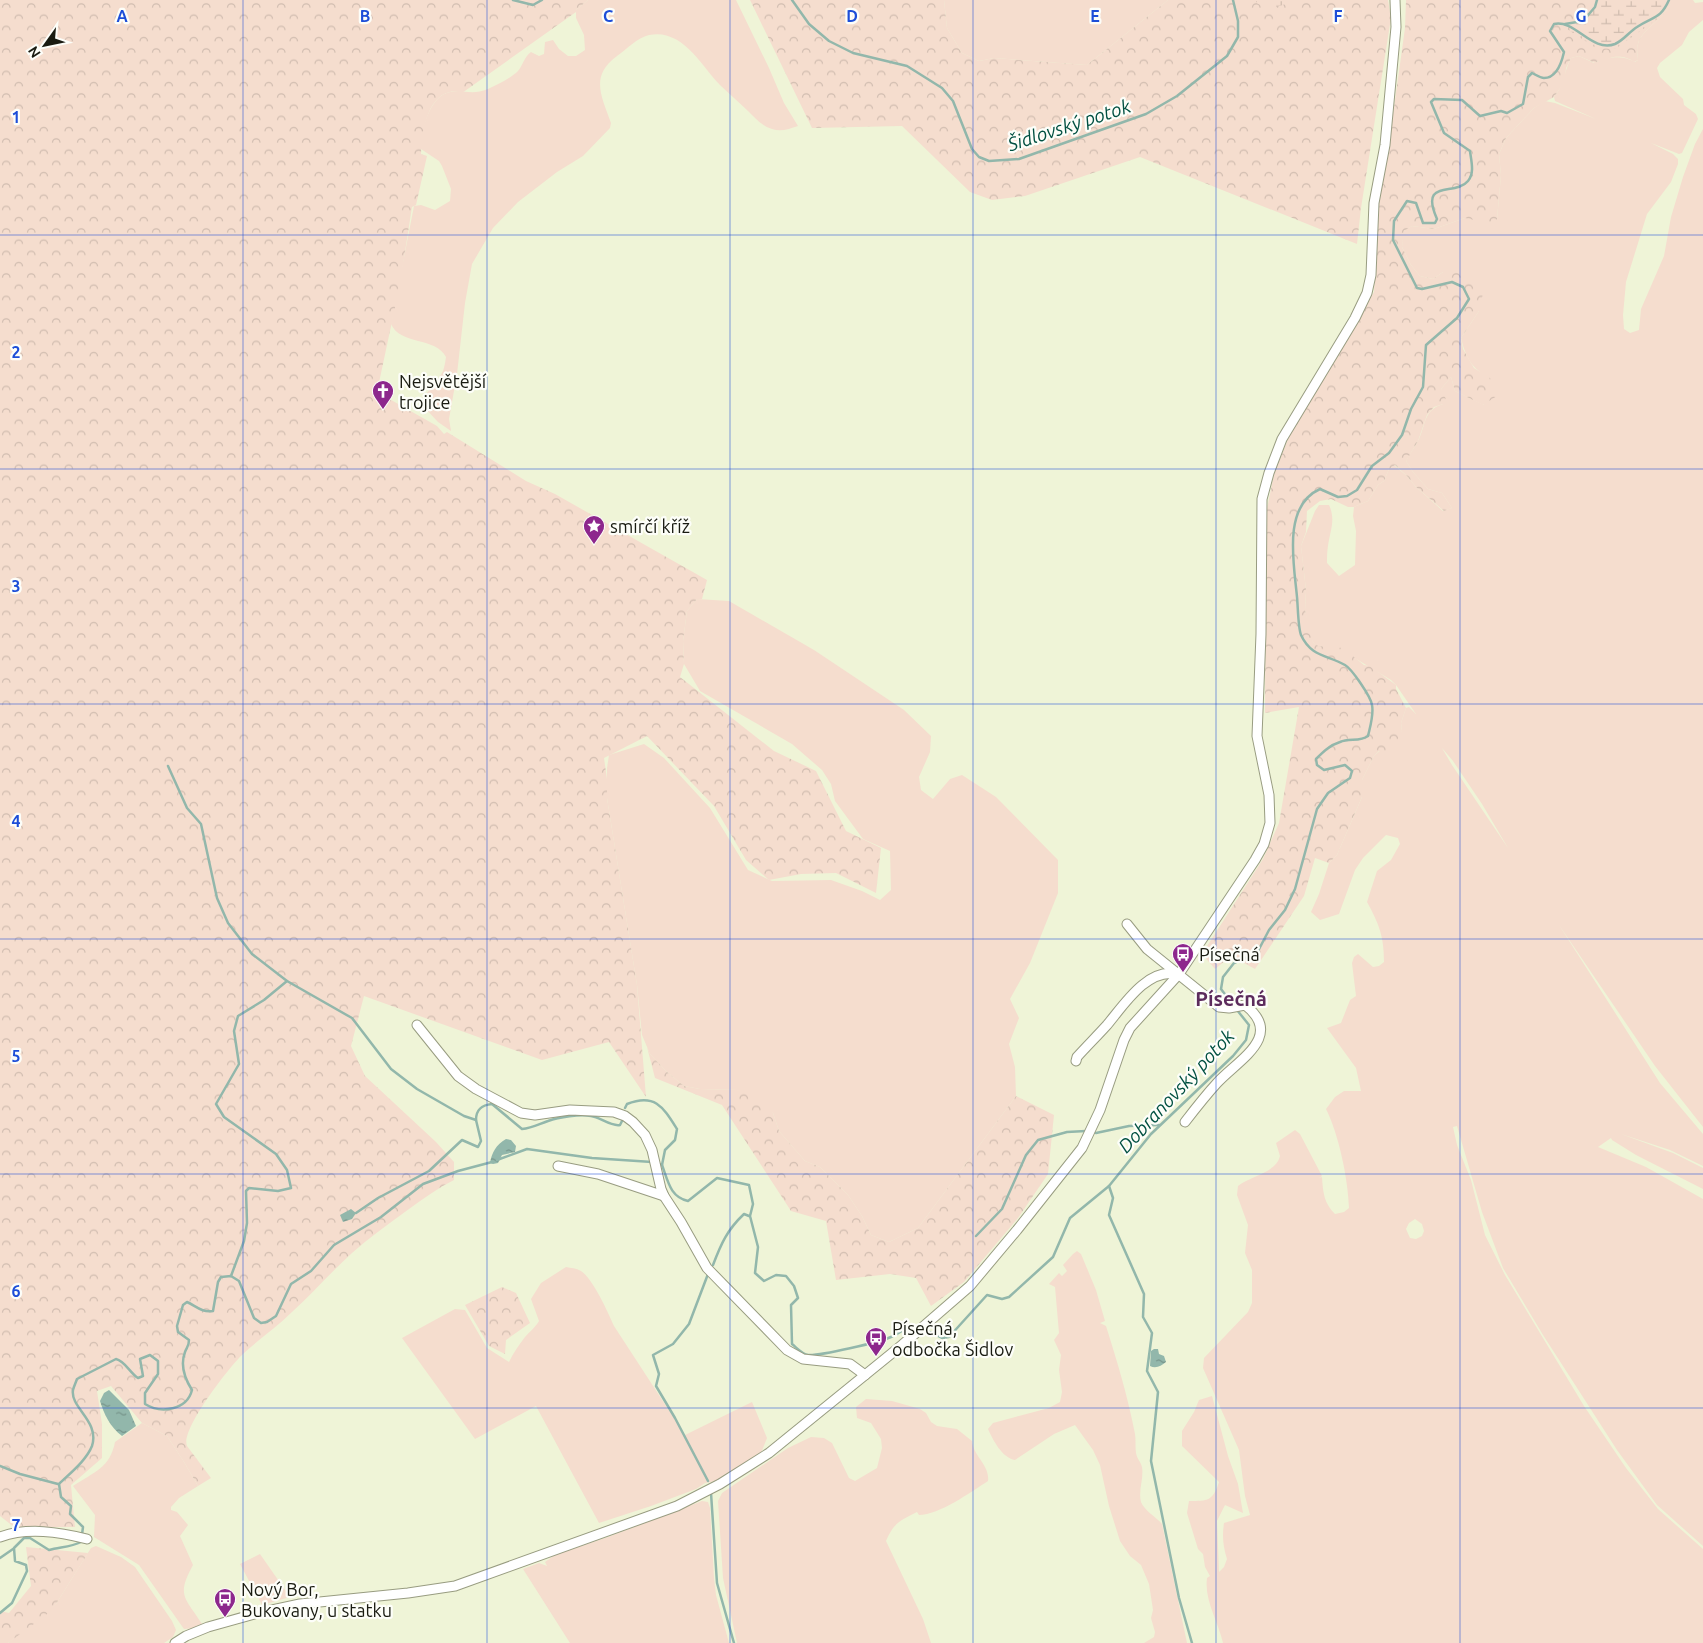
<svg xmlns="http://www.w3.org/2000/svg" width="1703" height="1643" font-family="Ubuntu,sans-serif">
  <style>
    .grass { fill: #f5ddce; fill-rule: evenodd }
    .forest { fill: url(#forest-crowns) }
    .wetland { fill: url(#wetland-marsh) }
    .water { fill: url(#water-ripples) }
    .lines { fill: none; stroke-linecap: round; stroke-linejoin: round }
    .stream { stroke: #92b7ab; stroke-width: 2.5 }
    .minor-casing { stroke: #989c81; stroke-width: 11 }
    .minor { stroke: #fff; stroke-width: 9 }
    .grid { fill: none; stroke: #1d4ed8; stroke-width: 1; stroke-opacity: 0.55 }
    .labels { text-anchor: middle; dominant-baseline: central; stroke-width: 4.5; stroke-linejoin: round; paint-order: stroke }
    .poi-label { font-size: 18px; fill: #191b11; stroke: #fdfef9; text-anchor: start }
    .water-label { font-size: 19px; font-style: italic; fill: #015041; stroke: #fdfef9 }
    .quarter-label { font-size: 20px; font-weight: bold; fill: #5c2b5c; stroke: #fdfef9 }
    .grid-label { font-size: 16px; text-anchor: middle; font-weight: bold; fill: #1d4ed8; stroke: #fdfef9; stroke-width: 4.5; stroke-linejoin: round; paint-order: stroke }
  </style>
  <defs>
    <pattern id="forest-crowns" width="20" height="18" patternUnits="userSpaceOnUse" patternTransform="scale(1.25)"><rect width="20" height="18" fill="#f5ddce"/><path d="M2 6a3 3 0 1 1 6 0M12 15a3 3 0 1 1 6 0" fill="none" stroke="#d1bdb0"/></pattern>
    <pattern id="wetland-marsh" width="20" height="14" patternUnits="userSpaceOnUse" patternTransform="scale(1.25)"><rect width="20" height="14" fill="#f5ddce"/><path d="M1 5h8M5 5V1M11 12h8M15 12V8" fill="none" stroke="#d1bdb0"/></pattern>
    <pattern id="water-ripples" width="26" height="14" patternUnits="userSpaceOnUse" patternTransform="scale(1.25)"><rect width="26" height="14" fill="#92b7ab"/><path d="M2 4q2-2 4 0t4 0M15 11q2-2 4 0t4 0" fill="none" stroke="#76948a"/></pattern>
  </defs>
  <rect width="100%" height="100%" fill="#eff4d7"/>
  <g class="grass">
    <path d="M 588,0 L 736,0 L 769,68 L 784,103 L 798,126 C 789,129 781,132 772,129 C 762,126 755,118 748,111 C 739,102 729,94 720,85 C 701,65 682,28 649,35 C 637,38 627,49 617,56 C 590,76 601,95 611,123 L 610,128 L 583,156 L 557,172 L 518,202 L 493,228 L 472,264 L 465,303 L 457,374 L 449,419 L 451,431 L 438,422 L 424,407 C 425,388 433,389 440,376 C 444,371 445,364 446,357 C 436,337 400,345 391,324 L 414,206 L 421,205 L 435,210 L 450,201 L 451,189 L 442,166 L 439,161 L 421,149 C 420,132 430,95 450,92 C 464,89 471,96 488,89 C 497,85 511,78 518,71 C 523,65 524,57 531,52 L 539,56 L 544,54 L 545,42 L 553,40 L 559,49 L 568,56 L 576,56 L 585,50 L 584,35 L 576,18 L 576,10 Z"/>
    <polygon points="944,0 1168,0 1087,65 994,58 979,61 962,53 947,28"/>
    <path d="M 1672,0 L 1693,0 L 1695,3 L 1703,2 L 1703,20 L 1689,32 L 1682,45 L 1660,63 L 1657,68 L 1660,77 L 1683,99 L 1684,105 L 1696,114 L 1698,119 L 1682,153 L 1679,154 L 1651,143 L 1673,154 L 1678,159 L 1678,164 L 1671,182 L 1647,214 L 1626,282 L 1623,315 L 1624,329 L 1630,333 L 1639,330 L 1641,309 L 1664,256 L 1671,217 L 1683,177 L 1695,144 L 1703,129 L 1703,1127 L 1655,1066 L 1559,925 L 1660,1083 L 1703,1134 L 1703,1166 L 1670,1150 L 1621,1134 L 1673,1153 L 1703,1168 L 1703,1189 L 1636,1155 L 1612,1140 L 1611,1138 L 1598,1147 L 1646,1167 L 1703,1199 L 1703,1546 L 1657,1505 L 1617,1450 L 1543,1335 L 1503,1268 L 1482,1212 L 1457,1126 L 1453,1127 L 1457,1145 L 1471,1180 L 1485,1235 L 1505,1275 L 1584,1406 L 1626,1468 L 1658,1509 L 1703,1549 L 1703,1643 L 1223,1643 C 1218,1621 1204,1600 1207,1578 L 1210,1576 L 1205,1567 L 1203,1554 L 1198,1549 L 1187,1513 L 1189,1501 C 1208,1501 1213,1501 1219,1482 L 1182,1446 L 1182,1431 L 1194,1412 L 1199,1400 L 1212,1396 L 1228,1456 L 1238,1484 L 1243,1513 L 1225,1505 L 1217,1521 L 1219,1572 L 1224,1567 L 1227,1559 C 1223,1546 1222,1536 1224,1523 L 1250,1515 L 1245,1496 L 1239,1450 L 1203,1368 L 1204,1358 L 1248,1312 L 1252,1303 L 1252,1270 L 1245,1253 L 1248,1225 L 1237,1195 L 1238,1186 C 1250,1176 1276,1173 1280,1156 L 1276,1143 L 1295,1130 L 1300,1134 L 1322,1176 L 1319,1178 L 1322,1177 C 1323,1193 1324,1203 1335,1214 L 1344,1212 L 1349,1208 C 1348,1179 1339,1135 1326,1109 L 1335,1097 L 1344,1091 L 1361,1091 L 1356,1068 L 1327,1028 L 1341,1023 L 1350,1000 L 1356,996 L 1352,963 L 1354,957 L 1358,954 L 1373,967 L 1379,966 L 1384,962 C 1384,936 1379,924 1367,902 L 1377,871 L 1391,860 L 1400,844 L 1398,838 L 1386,835 L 1363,858 L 1355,870 L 1339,914 L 1320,920 L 1311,912 L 1319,894 L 1329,863 L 1337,855 L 1362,797 L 1362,780 L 1374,756 L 1402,731 L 1401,723 L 1406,708 L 1409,707 L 1416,714 L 1396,685 L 1391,680 L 1353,657 L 1330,648 L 1317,646 L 1313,642 L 1310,636 L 1305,610 L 1306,590 L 1301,546 L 1315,511 L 1319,505 L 1329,505 C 1336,520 1330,531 1328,546 C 1327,552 1327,557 1327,563 L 1339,576 L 1355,565 L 1356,531 L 1353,516 L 1354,507 L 1368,501 L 1378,485 L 1384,481 L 1389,469 L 1394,465 L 1407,476 L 1416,487 L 1443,511 L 1452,508 L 1442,493 L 1428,489 L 1413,472 L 1406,461 C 1410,453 1415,447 1419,439 C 1426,423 1424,410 1443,404 L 1441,389 L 1451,377 L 1455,391 L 1484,405 L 1480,372 C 1469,364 1464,351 1461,338 L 1479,311 L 1443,272 L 1433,279 L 1420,276 L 1411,265 L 1402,247 L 1403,231 L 1412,226 L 1434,229 L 1465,218 L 1497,219 L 1501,175 L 1499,154 L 1506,138 L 1534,108 L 1545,101 L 1555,103 L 1596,119 L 1555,101 L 1554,97 C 1566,82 1563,74 1571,58 L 1579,56 L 1594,63 C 1606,57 1623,54 1635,62 L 1638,60 C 1638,55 1636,49 1638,44 C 1641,29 1667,18 1672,0 ZM 1442,748 L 1453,761 L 1482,804 L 1508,848 L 1452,765 ZM 1415,1219 L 1422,1224 L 1424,1231 L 1422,1236 L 1416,1239 L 1410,1238 L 1406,1229 L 1409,1223 Z"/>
    <polygon points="697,599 729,601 814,650 904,710 931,736 930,752 919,777 921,790 933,799 950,779 962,775 996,797 1058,860 1058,893 1030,963 1010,999 1019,1018 1009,1044 1015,1067 1016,1096 918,1228 889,1242 871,1235 862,1216 848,1195 820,1167 805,1161 779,1131 773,1113 737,1090 700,1089 684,1086 667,1072 650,1054 642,1035 637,985 607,798 607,768 609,755 644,744 664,758 710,808 748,870 772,881 831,880 862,891 880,900 891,890 890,851 863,839 835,801 831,784 822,770 792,744 700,691 684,664 683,641 687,611"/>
    <path d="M 1077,1251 L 1081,1254 L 1096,1290 L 1105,1321 L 1100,1323 L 1106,1326 C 1117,1361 1128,1397 1135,1434 C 1136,1440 1135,1447 1136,1453 C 1137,1459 1141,1462 1142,1467 C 1144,1479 1138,1490 1141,1502 C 1144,1510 1156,1517 1162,1524 L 1187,1643 L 1144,1643 L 1154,1637 L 1155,1632 L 1151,1618 L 1153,1610 L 1149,1584 L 1141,1565 L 1130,1556 L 1120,1541 L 1109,1506 L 1100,1465 L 1093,1450 L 1075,1425 L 1054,1434 L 1015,1460 C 1002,1458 993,1440 988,1429 L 993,1423 L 1049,1408 L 1060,1402 L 1062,1392 L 1059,1370 L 1061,1355 L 1054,1340 L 1059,1333 L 1055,1287 L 1049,1284 L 1059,1273 L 1062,1276 L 1067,1271 L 1063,1265 L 1073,1254 Z"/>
    <path d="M 566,1267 C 571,1268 576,1268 581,1271 C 593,1279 608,1312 614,1326 L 685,1435 L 752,1402 L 767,1438 L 761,1453 L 716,1481 L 705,1483 L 696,1489 L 651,1506 L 599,1523 L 536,1406 L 475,1439 L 402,1338 L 455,1309 L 465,1310 L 487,1348 L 509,1362 C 513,1353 519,1345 525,1337 C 530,1331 535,1328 539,1321 L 531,1299 L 541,1283 Z"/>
    <path d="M 866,1399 L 892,1401 L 920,1409 L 926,1413 L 931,1422 L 937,1426 L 957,1429 L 972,1441 C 973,1456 990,1465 988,1481 C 971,1492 939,1515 919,1515 L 917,1512 C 899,1521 894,1523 886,1541 L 923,1619 L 931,1643 L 737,1643 L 723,1578 L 718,1501 L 722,1493 L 788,1448 L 811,1437 L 824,1438 L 832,1443 L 849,1478 L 855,1481 L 877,1468 L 882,1448 L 881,1439 L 871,1423 L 857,1418 L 856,1407 Z"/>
    <path d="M 142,1423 L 167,1436 L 184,1462 L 198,1486 L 179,1498 L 171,1507 L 171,1510 L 177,1512 L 188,1525 L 180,1536 L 193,1565 C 176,1596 185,1597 202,1624 L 196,1628 L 184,1629 L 139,1565 L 94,1537 L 95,1515 L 73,1486 C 94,1472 110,1468 115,1442 Z"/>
    <polygon points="702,1501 708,1502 710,1508 714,1578 716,1595 729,1643 570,1643 523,1569 539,1563 547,1566 545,1562 555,1555 608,1537"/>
    <polygon points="96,1546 121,1557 135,1567 172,1621 176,1630 173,1637 164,1643 8,1643 56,1604 91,1548"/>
    <polygon points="260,1554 290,1597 262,1605 240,1564"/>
  </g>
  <g class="forest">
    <path d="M 0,0 L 588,0 L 576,10 L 576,12 L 462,93 C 459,92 454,91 450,92 C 426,97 422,135 421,154 L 427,156 L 416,205 L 412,207 L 400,284 L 377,392 L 437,426 L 444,434 L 447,432 L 526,481 L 555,494 L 707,580 L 702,599 L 697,599 L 687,611 L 683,641 L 684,664 L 680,677 L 774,751 L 816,771 L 846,831 L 881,848 L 876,893 L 836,873 L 801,874 L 769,880 L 746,860 L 714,806 L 647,736 L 604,758 L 607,779 L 607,798 L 637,985 L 646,1097 L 609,1042 L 542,1060 L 364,996 L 351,1046 L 365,1076 L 436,1142 L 454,1162 L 454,1180 C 438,1188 424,1198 409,1209 C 390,1223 370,1237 352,1253 C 331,1272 313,1293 292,1312 C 277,1327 259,1339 243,1354 C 230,1366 180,1430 187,1446 L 211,1478 L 198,1486 L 184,1462 L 167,1436 L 142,1423 L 111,1386 L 97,1391 L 102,1424 L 102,1458 L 71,1485 L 75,1527 L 14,1527 L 0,1516 Z"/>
    <polygon points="750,0 944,0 947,28 962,53 979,61 994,58 1087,65 1168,0 1388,0 1391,18 1361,208 1357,244 1140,157 1025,196 992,200 970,192 902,126 812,128"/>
    <path d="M 1406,0 L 1672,0 C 1667,18 1641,29 1638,44 C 1636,49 1638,55 1638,60 L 1634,62 C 1627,56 1611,54 1604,62 L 1598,61 L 1595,63 L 1579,56 L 1571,58 L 1566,68 L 1565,81 L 1554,97 L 1534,108 L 1506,138 L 1499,154 L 1501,175 L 1497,219 L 1493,224 L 1465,218 L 1434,229 L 1412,226 L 1404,231 L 1402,247 L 1411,265 L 1420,276 L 1433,279 L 1443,272 L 1466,273 L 1479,282 L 1484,289 L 1479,311 L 1461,338 L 1463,349 L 1474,368 L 1490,378 L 1500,394 L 1483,405 L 1455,391 L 1451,377 L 1441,389 L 1446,399 L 1443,404 L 1434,407 L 1427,415 L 1418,441 L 1406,461 L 1413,472 L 1428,489 L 1442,493 L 1452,508 L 1444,511 L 1416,487 L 1407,476 L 1395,465 L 1389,469 L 1384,481 L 1378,485 L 1368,501 L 1354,507 L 1348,507 L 1331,499 L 1320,501 L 1307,511 L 1306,532 L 1301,546 L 1306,590 L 1305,610 L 1313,642 L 1318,646 L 1343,648 L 1364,665 L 1370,666 L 1396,685 L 1396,689 L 1406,708 L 1401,723 L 1402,731 L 1391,753 L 1379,751 L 1374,756 L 1362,780 L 1362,797 L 1337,855 L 1329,863 L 1315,858 L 1304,896 L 1255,969 L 1231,956 L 1215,969 L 1202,954 L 1263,859 L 1279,823 L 1299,707 L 1265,713 L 1266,514 L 1274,474 L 1290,434 L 1307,405 L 1374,292 L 1377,240 L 1377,203 L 1389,143 L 1405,28 Z"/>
    <polygon points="647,1047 650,1054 667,1072 684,1086 700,1089 737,1090 757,1094 773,1113 779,1131 805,1161 820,1167 848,1195 862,1216 871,1235 889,1242 918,1228 1016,1096 1054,1115 1048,1174 1018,1218 964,1282 931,1306 916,1278 890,1274 836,1280 826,1221 791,1211 722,1105 655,1078"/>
    <polygon points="502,1287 516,1293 530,1323 506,1340 505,1354 489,1346 465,1305"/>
    <polygon points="26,1547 88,1553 56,1604 46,1615 8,1643 0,1643 0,1611 9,1613 31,1586"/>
  </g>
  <g class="wetland">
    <polygon points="1255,0 1299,0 1276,7 1258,4"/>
    <path d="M 1594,0 L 1672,0 L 1673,1 L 1663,15 L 1615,49 L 1596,48 L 1564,27 C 1575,14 1584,27 1594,0 Z"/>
  </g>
  <g class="water">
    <path d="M 506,1139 L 511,1140 L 516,1146 L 515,1152 L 502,1155 L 498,1163 L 493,1164 L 490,1163 C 492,1152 496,1145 506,1139 Z"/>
    <polygon points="351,1209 356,1213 352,1219 343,1222 340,1215"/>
    <path d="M 1154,1349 L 1158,1349 L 1159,1354 L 1164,1356 L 1166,1362 C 1161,1366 1156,1369 1150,1366 L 1151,1351 Z"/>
    <path d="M 109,1390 L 129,1410 L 136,1426 L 122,1436 C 110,1427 104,1414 100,1401 L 104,1393 Z"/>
  </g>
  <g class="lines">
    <g class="stream">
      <polyline points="513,0 533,5 542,0"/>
      <polyline points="792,0 809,24 829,41 853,53 907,66 942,88 953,101 972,149 979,157 989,161 1019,159 1146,114 1177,96 1227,56 1238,37 1238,21 1233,0"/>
      <polyline points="1565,24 1583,21 1595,7 1597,0"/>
      <polyline points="168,766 187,808 201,824 217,898 228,923 252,954 287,981"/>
      <path d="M 1233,1005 L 1221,989 L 1223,977 L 1234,963 L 1257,953 L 1269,930 L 1285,910 L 1295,889 L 1317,809 L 1328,793 L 1350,778 L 1352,771 L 1345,765 L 1324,770 L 1317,765 L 1316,759 C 1323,752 1330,745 1340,742 C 1349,738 1360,742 1368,736 C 1370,727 1374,715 1372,705 C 1371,697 1352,669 1345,665 C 1328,655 1311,657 1301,635 C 1298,627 1298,607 1297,597 C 1294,564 1282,506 1320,489 L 1338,497 L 1347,496 L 1357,490 L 1372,466 L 1389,453 L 1402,435 L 1411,409 L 1423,387 L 1426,345 L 1457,318 L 1469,299 L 1463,287 L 1452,282 L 1422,289 L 1417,288 L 1393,240 L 1394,221 L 1407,201 L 1416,203 L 1423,223 L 1435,223 L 1437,219 C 1419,178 1455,197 1468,181 C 1475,173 1471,160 1470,151 L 1444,133 L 1431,102 L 1434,99 L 1462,100 L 1480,116 L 1501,111 L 1507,113 L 1523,104 L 1528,77 L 1532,73 C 1536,75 1541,78 1544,78 C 1557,78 1562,61 1564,52 L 1550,31 L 1554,24 C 1575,19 1592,53 1615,44 C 1624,40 1629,32 1637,27 C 1653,16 1660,20 1669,0"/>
      <path d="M 625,1108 L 627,1104 C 655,1093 663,1107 677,1129 L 675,1140 L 665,1150 L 662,1165"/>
      <polyline points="1096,1133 1129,1126 1159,1125"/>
      <polyline points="497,1160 527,1149 592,1158 652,1162"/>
      <path d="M 658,1164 L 662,1165 C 668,1181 670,1197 688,1201 L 717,1178 L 749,1185 L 753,1204 L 750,1216 L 758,1247 L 755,1273 L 764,1281 L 776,1275 L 786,1276 L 794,1286 L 798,1298 L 791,1305 L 792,1344 C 797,1348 802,1354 808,1355 C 820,1356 880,1342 891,1337 C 901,1333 909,1323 919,1327"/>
      <polyline points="1109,1186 1113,1198 1109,1215 1144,1294 1143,1317 1152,1333 1147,1371 1158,1392 1151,1461 1179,1598 1192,1643"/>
      <polyline points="356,1213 378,1198 429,1171 462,1140 478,1147 481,1141 476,1120"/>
      <polyline points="976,1236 1002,1209 1026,1155 1038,1140 1067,1132 1086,1131"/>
      <path d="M 713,1265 C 721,1244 727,1230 744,1214 L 749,1216"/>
      <polyline points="708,1274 689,1324 673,1344 653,1355 659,1374 656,1386 675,1418 708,1481"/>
      <path d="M 231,1276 L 244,1241 L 247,1223 L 246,1191 L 249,1188 L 278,1191 L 291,1188 L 287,1170 L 276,1154 L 224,1117 L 216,1104 L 239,1064 L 234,1031 L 238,1016 L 264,1000 L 287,981 L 352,1018 L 391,1069 L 417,1089 L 464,1116 L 476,1120 C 476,1109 482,1105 492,1104 L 522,1129 C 532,1128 539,1124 548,1121 C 559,1117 580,1114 591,1116 C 600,1117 611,1127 620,1125 L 622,1121"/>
      <polyline points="924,1329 942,1338 949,1337 987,1295 1002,1299 1009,1297 1053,1257 1070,1218 1109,1186 1151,1134 1233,1056 1246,1040 1249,1025 1237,1010"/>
      <polyline points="0,1466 20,1474 58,1484"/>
      <polyline points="711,1493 717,1583 734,1643"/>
      <polyline points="0,1558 13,1549"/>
      <path d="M 0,1613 L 12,1603 L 27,1571 L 26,1565 L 15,1561 L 14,1548 L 24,1538 L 30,1538 L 49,1550 C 60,1547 71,1547 81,1542 L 83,1527 L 70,1514 L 71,1506 L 61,1497 L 59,1484 C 69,1474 86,1461 92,1446 C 100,1421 70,1408 73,1390 C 74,1386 76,1382 77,1379 L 116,1359 C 125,1361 130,1373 138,1378 L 143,1376 L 140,1359 L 150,1355 L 158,1361 L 158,1374 L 145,1393 L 145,1404 C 161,1414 187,1410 192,1390 C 185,1379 180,1365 185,1352 C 187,1347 189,1346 189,1340 L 178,1332 L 177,1326 L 183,1305 L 187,1302 C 196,1306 202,1313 213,1311 L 218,1282 L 221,1277 L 231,1276 L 239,1281 L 254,1318 L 261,1323 L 267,1322 L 276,1316 L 291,1284 L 311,1271 L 334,1245 L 381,1217 L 423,1184 L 458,1171 L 492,1162"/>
    </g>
    <g class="minor-casing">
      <g id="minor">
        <path d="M 1127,924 L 1147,949 L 1219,1007 L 1229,1008 L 1245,1005 C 1285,1036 1238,1060 1217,1083 C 1206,1095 1195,1109 1185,1122"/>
        <polyline points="417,1025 458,1076 476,1089 521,1113 535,1115 570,1110 614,1112 625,1116 633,1122 645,1135 652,1150 661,1189 664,1196 681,1222 707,1268 787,1350 803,1359 850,1364 865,1375"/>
        <path d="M 1076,1061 L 1077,1057 C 1087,1046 1097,1036 1107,1025 C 1123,1006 1147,968 1176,974"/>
        <polyline points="558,1166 598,1174 664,1196"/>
        <path d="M 0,1537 C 28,1527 59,1532 87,1539"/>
        <polyline points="175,1643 186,1636 208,1627 258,1613 300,1604 408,1593 455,1586 677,1506 720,1484 769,1453 902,1345 970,1286 1017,1230 1082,1148 1100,1110 1124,1040 1130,1028 1179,974 1255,860 1264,844 1270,823 1269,795 1257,736 1261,634 1262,499 1269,473 1282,439 1355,318 1367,293 1371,275 1374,203 1385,145 1396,27 1395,0"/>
      </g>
    </g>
    <use href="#minor" class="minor"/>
  </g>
  <path class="grid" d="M 243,0 L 243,1643M 487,0 L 487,1643M 730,0 L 730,1643M 973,0 L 973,1643M 1216,0 L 1216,1643M 1460,0 L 1460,1643M 0,235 L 1703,235M 0,469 L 1703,469M 0,704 L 1703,704M 0,939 L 1703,939M 0,1174 L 1703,1174M 0,1408 L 1703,1408"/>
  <defs>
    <g id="church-pin" transform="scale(1.125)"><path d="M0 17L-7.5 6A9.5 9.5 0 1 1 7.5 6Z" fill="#8d278d" stroke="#fdfef9"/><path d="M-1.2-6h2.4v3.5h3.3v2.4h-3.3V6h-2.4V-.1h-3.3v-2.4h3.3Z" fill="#fff"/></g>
    <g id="sight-pin" transform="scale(1.125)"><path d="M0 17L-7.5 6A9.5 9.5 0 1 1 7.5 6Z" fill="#8d278d" stroke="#fdfef9"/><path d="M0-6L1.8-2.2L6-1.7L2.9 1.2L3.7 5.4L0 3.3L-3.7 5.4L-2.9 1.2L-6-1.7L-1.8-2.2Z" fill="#fff"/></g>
    <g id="bus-pin" transform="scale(1.125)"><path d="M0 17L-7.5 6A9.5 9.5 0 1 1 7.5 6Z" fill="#8d278d" stroke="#fdfef9"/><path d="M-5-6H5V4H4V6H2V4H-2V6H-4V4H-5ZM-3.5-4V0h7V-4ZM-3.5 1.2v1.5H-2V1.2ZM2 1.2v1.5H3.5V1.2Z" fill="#fff"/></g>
  </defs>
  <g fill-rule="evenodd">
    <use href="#church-pin" x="383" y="391"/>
    <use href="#sight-pin" x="594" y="526"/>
    <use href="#bus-pin" x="1183" y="954"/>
    <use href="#bus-pin" x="876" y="1338"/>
    <use href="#bus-pin" x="225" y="1599"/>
  </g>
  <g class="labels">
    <g class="poi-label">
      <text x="399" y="381">Nejsvětější<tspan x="399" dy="21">trojice</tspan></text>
      <text x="610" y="526">smírčí kříž</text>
      <text x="1199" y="954">Písečná</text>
      <text x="892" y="1328">Písečná,<tspan x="892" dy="21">odbočka Šidlov</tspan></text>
      <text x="241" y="1589">Nový Bor,<tspan x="241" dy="21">Bukovany, u statku</tspan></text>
    </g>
    <g class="water-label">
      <text transform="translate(1069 125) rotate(-18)">Šidlovský potok</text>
      <text transform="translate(1176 1091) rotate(-47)">Dobranovský potok</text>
    </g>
    <g class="quarter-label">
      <text x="1231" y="998">Písečná</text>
    </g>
  </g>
  <g class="grid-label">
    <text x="122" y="22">A</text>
    <text x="365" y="22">B</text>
    <text x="608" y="22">C</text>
    <text x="852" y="22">D</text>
    <text x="1095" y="22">E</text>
    <text x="1338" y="22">F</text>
    <text x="1581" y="22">G</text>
    <text x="16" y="123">1</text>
    <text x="16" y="358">2</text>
    <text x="16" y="592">3</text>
    <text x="16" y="827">4</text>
    <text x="16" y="1062">5</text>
    <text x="16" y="1297">6</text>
    <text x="16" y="1531">7</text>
  </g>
  <g transform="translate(45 45) rotate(237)" stroke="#fdfef9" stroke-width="4" paint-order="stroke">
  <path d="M0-4L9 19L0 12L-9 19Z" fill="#191b11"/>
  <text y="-8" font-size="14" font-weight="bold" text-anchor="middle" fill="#191b11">N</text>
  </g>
</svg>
